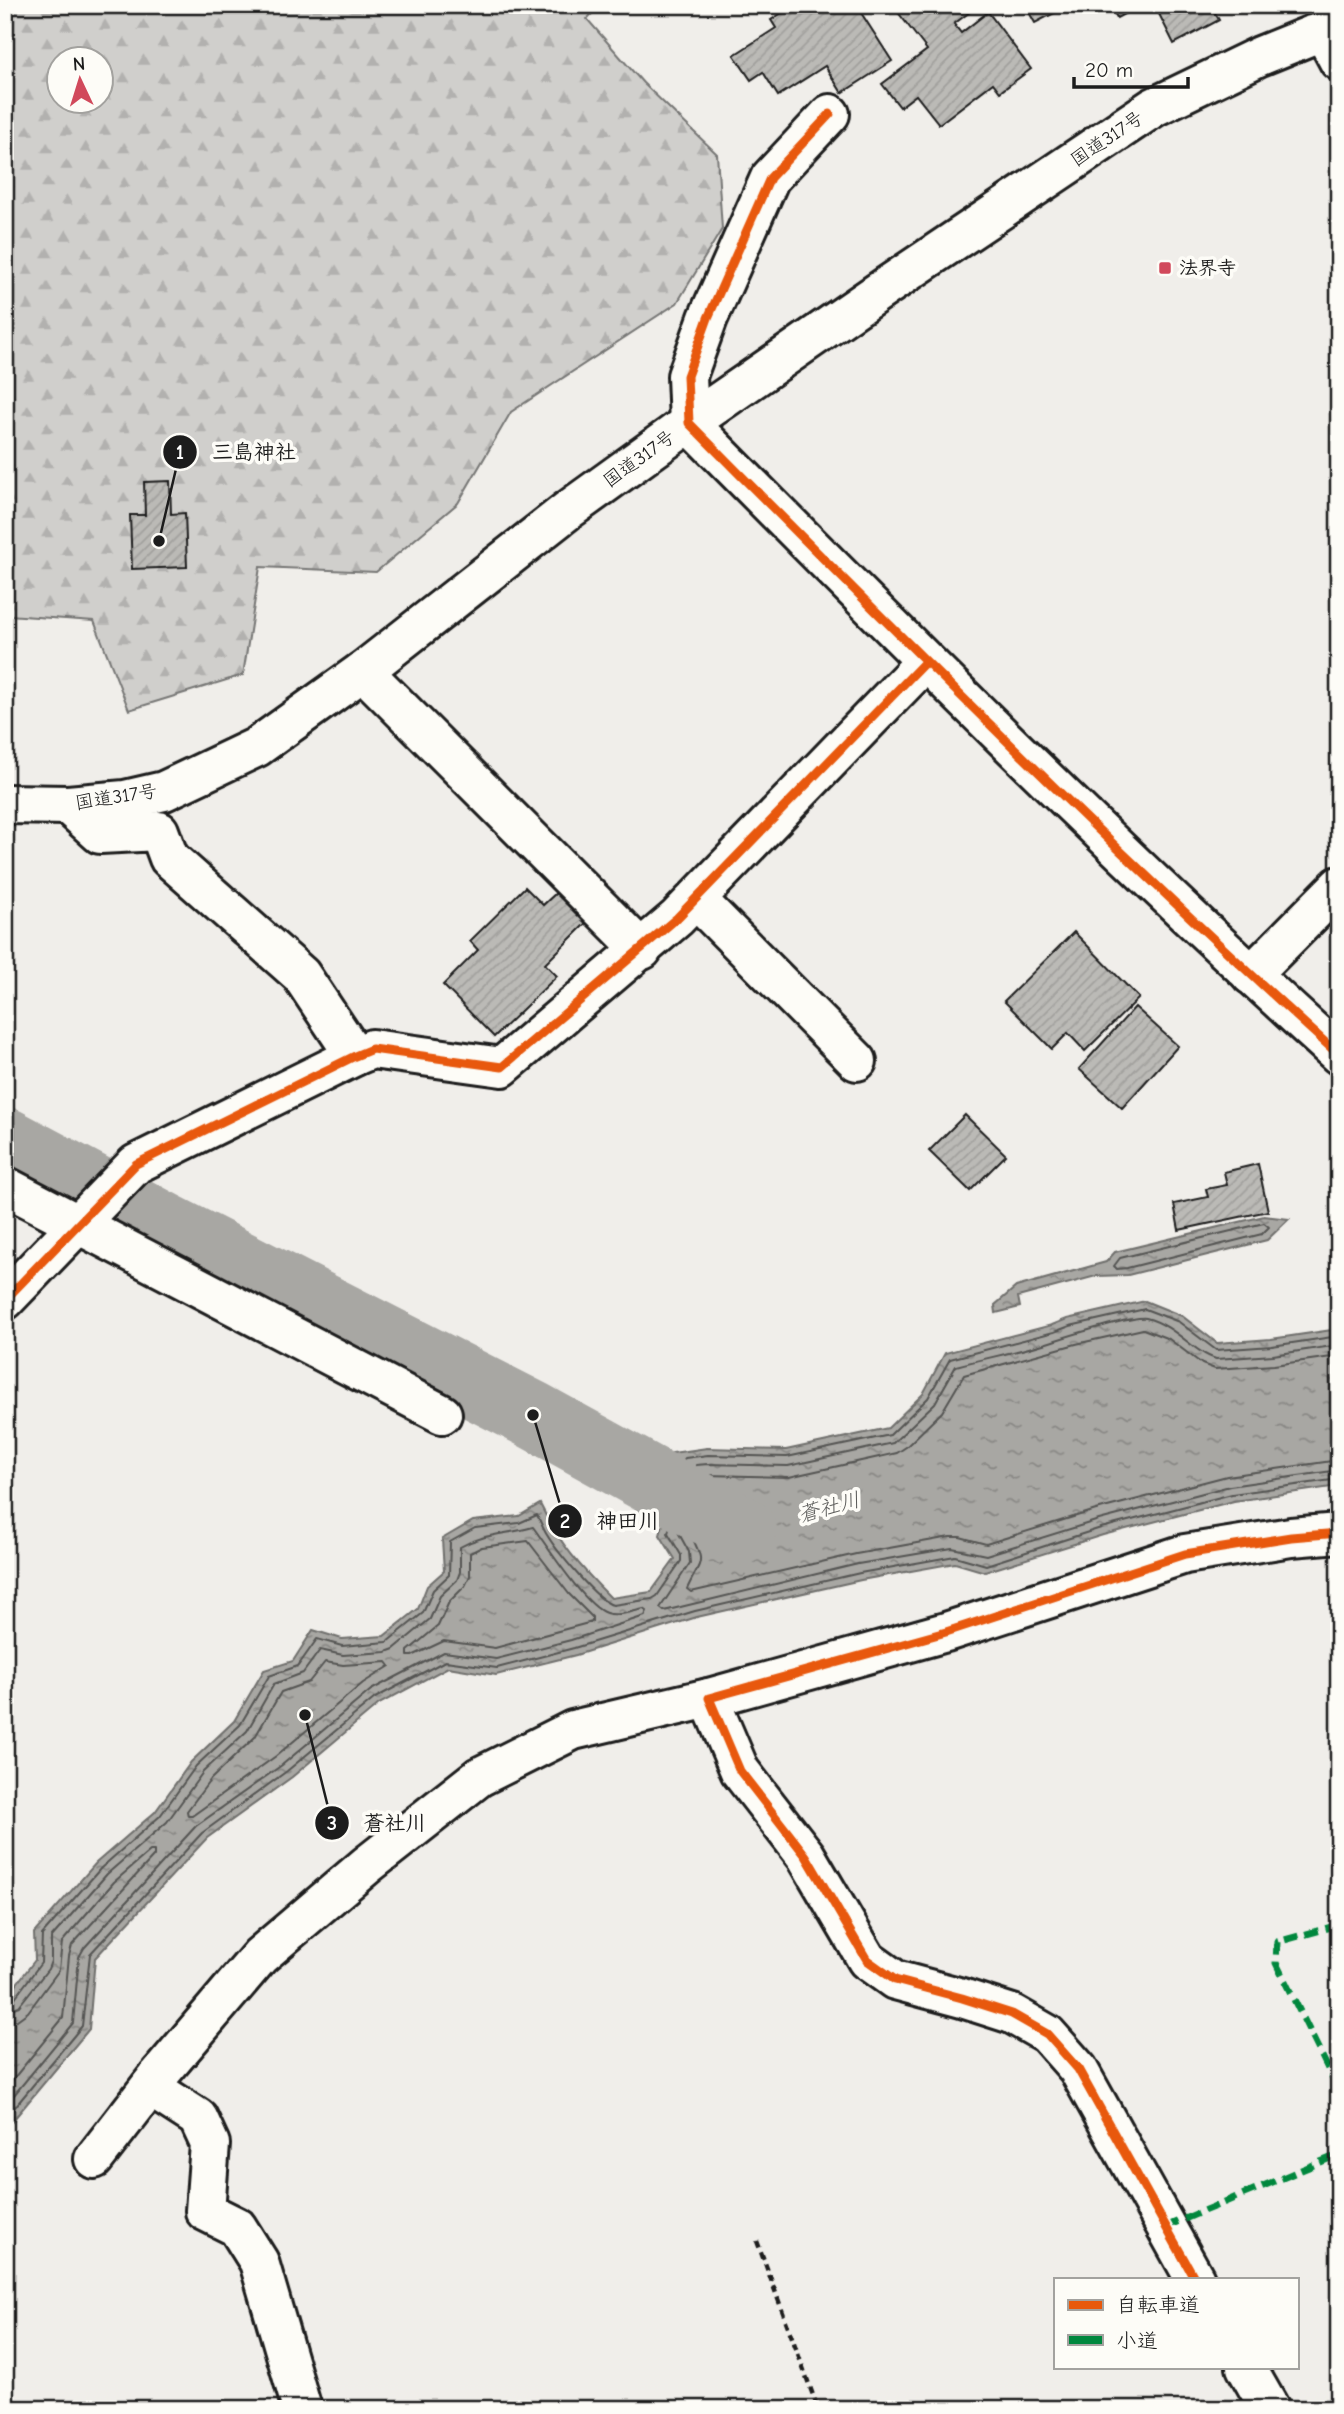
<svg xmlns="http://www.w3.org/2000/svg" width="1344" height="2414" font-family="'Comic Neue','Klee One',sans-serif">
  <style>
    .forest { fill: url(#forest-firs); stroke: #767674; stroke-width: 2; fill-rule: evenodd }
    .water { fill: url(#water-ripples); stroke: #706f6d; stroke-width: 2 }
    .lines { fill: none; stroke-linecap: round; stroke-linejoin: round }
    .shore { stroke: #545452; stroke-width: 2 }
    .river { stroke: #a8a7a3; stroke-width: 68 }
    .building { fill: url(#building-hatch); stroke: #1c1c1c; stroke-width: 2 }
    .minor-casing { stroke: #1c1c1c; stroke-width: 44 }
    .highway-casing { stroke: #1c1c1c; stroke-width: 44 }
    .path { stroke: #1c1c1c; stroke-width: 4.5; stroke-dasharray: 7 5; stroke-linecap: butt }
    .minor { stroke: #fdfcf7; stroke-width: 38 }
    .highway { stroke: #fdfcf7; stroke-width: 38 }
    .quiet { stroke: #00873e; stroke-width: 7; stroke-dasharray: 14 7; stroke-linecap: butt }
    .cycleway-casing { stroke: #fdfcf7; stroke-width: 13 }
    .cycleway { stroke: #e8590c; stroke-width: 9 }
    .poi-dot { fill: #d1495b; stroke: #fdfcf7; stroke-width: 2.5 }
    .labels { text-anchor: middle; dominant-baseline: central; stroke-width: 7; stroke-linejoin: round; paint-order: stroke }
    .street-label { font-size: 19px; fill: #1c1c1c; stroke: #fdfcf7 }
    .poi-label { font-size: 19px; font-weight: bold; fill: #1c1c1c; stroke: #fdfcf7; text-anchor: start }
    .water-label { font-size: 21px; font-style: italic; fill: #5b5b59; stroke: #fdfcf7 }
    .leader { fill: none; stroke: #1c1c1c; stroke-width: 2.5 }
    .callout-dot { fill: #1c1c1c; stroke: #fdfcf7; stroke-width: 2.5 }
    .mark-label { font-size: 21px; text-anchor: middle; font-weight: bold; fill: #fff }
    .callout-label { font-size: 21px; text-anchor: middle; font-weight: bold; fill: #1c1c1c; stroke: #fdfcf7; stroke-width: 7; stroke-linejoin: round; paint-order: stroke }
  </style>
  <defs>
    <pattern id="forest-firs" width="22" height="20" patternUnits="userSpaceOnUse" patternTransform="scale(1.75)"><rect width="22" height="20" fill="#d0cfcc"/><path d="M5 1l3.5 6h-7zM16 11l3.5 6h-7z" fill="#b2b1af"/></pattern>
    <pattern id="water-ripples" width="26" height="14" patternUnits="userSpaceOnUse" patternTransform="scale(1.75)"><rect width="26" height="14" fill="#a8a7a3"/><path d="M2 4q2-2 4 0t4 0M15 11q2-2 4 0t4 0" fill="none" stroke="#888784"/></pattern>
    <pattern id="building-hatch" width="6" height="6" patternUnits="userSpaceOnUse" patternTransform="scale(1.75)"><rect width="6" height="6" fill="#bbbab6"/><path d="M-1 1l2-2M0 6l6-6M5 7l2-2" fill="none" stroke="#a09f9c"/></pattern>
  </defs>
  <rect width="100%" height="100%" fill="#f0eeea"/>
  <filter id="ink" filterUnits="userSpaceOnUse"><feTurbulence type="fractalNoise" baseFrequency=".0143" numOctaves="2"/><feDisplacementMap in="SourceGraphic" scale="14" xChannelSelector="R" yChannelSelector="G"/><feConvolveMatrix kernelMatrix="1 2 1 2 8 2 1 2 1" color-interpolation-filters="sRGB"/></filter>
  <g filter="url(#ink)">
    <path class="forest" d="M 5,5 L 600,5 L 587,19 L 643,83 L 717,154 L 722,229 L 677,303 L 511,412 L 458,503 L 376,572 L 260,567 L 243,675 L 129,710 L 94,621 L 8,615 L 5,617 ZM 60,60 L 102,60 L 102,102 L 60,102 Z"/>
    <g class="water">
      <polygon points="1264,1216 1289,1219 1267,1240 1128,1275 1096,1276 1018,1297 1020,1307 996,1313 995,1305 1016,1287 1106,1262 1115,1252"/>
      <path d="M 1145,1301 L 1182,1316 L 1217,1343 L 1271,1339 L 1339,1329 L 1339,1486 L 1234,1501 L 1103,1535 L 985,1572 L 955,1563 L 861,1580 L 697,1617 L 576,1655 L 496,1675 L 448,1667 L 379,1704 L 292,1777 L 207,1838 L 95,1958 L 89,2029 L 5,2130 L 5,1999 L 35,1960 L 34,1933 L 96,1863 L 155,1812 L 191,1762 L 234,1721 L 264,1670 L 293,1661 L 313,1630 L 342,1639 L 384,1636 L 418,1609 L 427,1586 L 444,1571 L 442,1539 L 473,1521 L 519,1516 L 540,1504 C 558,1542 582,1569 611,1598 L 651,1592 L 675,1559 L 660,1535 L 678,1471 L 672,1453 L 707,1448 L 786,1450 L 888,1428 L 923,1394 L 945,1353 L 1052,1325 L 1067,1319 Z"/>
    </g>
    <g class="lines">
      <g class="shore">
        <polygon points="1264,1223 1269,1227 1262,1234 1127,1268 1117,1269 1114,1266 1120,1258"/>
        <path d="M 1339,1345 L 1273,1355 L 1216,1359 C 1194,1353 1175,1325 1146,1318 C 1133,1316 1072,1335 1056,1340 C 1024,1351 989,1357 956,1366 L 935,1403 L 893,1443 L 788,1466 L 708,1464 L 696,1465 L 678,1532 L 689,1552 L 690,1563 L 660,1608 L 664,1611 L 858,1564 L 952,1548 L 986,1555 L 1099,1520 L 1230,1486 L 1339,1470"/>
        <path d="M 1339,1356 L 1274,1365 L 1215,1369 L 1202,1364 L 1169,1339 L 1143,1329 L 1076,1344 L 964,1375 L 942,1412 L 906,1447 L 897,1453 L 789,1477 L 705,1475 L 689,1531 C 706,1565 702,1557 687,1589 L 691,1592 L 856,1554 L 950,1537 L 960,1537 L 986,1544 L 1096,1510 L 1227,1476 L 1339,1460"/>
        <polygon points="528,1541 569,1594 592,1617 592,1622 495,1648 444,1641 412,1656 408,1656 408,1651 438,1626 449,1602 465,1586 470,1576 470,1553 482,1547"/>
        <polygon points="325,1662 343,1665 387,1662 390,1666 363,1683 276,1756 192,1816 188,1816 187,1811 211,1779 255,1737 281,1692 309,1682"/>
        <path d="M 5,2002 L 14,1999 L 41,1963 L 42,1935 L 101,1868 L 160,1816 L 196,1766 L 240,1725 L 269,1676 L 298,1666 L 317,1639 L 342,1646 L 387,1642 L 423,1613 L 433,1590 L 449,1575 L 450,1542 L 475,1528 L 519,1523 L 537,1515 C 541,1522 543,1529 547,1535 C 556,1550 598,1602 613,1605 L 652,1599 L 657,1596 L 681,1561 L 681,1555 L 668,1533 L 685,1472 L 682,1462 L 685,1458 L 708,1455 L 787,1457 L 890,1435 L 928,1398 L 950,1359 L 1054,1332 L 1070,1326 L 1145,1309 L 1179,1322 L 1216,1350 L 1272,1346 L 1339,1336"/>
        <path d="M 5,2011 L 19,2006 L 48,1969 L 51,1961 L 51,1938 L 107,1874 L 167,1822 L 203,1772 L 247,1731 L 274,1684 L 303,1673 L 320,1650 L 343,1655 L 386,1652 L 394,1649 L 430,1619 L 440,1596 L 457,1580 L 460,1572 L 460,1547 C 485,1533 506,1535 533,1527 C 547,1546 585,1606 606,1613 C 617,1617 633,1611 644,1609 L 647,1611 L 645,1616 L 571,1640 L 496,1659 L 444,1652 L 371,1690 L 282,1765 L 196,1826 L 84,1948 L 79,1957 L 73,2023 L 5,2106"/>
        <polyline points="5,2021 17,2020 28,2012 59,1970 62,1942 114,1882 150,1851 154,1851 154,1856 72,1945 69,1956 63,2018 5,2089"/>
        <polyline points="5,2119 82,2026 90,1954 202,1833 287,1771 375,1698 445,1661 497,1668 574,1648 695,1611 860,1573 955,1556 986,1565 1101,1528 1232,1494 1339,1479"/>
      </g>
      <polyline class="river" points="5,1141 164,1226 533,1415 742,1530"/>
    </g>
    <g class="building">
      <polygon points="794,5 809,5 812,10 819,5 856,5 892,61 842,93 825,66 778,96 763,72 751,80 734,55 776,28 771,20"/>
      <polygon points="905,5 979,5 954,24 961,33 988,12 1031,69 1000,92 993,83 939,124 916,95 900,107 882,84 927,50 897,11"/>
      <polygon points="1025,5 1070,5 1035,23"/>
      <polygon points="1110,5 1141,5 1117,18"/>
      <polygon points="1166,5 1211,5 1219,20 1174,44 1157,10"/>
      <polygon points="170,481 171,514 185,513 187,567 132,569 130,515 145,515 144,482"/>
      <polygon points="525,887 543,905 557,892 587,922 545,964 557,976 494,1037 443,985 478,950 470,941"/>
      <polygon points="1074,932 1139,998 1085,1051 1068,1033 1052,1049 1004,1001"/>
      <polygon points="1135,1007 1178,1046 1122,1108 1079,1069"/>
      <polygon points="965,1115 1006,1155 970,1191 929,1151"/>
      <polygon points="1258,1164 1268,1211 1179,1230 1174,1204 1208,1197 1206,1189 1227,1185 1224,1172"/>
    </g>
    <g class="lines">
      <g class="minor-casing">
        <g id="minor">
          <polyline points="1324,33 1339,61"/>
          <path d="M 830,114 L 770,178 L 708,318 L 687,376 L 689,423 C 901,638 1115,852 1339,1055"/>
          <polyline points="363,671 642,950"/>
          <polyline points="68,805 100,834 159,831 169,858 301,975 355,1056"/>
          <polyline points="696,899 857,1061"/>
          <polyline points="1251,975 1339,886"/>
          <polyline points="5,1186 442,1414"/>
          <polyline points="5,1300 136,1164 355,1056 372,1049 502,1067 677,918 925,662"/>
          <polyline points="150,2087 198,2118 210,2144 205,2211 237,2227 259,2262 302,2409"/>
          <polyline points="94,2159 159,2075 260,1956 367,1865 479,1777 573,1730 709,1698"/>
          <polyline points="1195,2279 1078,2069 1047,2034 1012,2014 962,1998 895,1980 867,1960 806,1856 740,1771 709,1698 946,1632 1185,1554 1291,1537 1339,1533"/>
          <polyline points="1246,2367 1270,2409"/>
        </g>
      </g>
      <g class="highway-casing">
        <polyline id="highway" points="5,804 68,805 125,800 164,791 257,747 363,671 567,511 689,423 887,286 1154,107 1260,56 1312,35 1339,28"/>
      </g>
      <polyline class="path" points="757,2241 818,2409"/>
      <use href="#minor" class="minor"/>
      <use href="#highway" class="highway"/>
      <g class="quiet">
        <polyline points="1339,1925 1277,1942 1276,1963 1339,2091"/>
        <polyline points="1165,2227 1335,2156 1339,2151"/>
      </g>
      <g class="cycleway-casing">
        <g id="cycleway">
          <path d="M 830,114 L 770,178 L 708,318 L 687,376 L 689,423 C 901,638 1115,852 1339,1055"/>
          <polyline points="5,1300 136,1164 355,1056 372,1049 502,1067 677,918 925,662"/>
          <polyline points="1195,2279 1078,2069 1047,2034 1012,2014 962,1998 895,1980 867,1960 806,1856 740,1771 709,1698 946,1632 1185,1554 1291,1537 1339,1533"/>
        </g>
      </g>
      <use href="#cycleway" class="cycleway"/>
    </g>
  </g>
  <rect class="poi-dot" x="1158" y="261" width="14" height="14" rx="3.5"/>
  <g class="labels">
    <g class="street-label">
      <text transform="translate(1107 139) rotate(-34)">国道317号</text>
      <text transform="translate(639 459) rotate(-36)">国道317号</text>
      <text transform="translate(116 797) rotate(-9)">国道317号</text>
    </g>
    <g class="poi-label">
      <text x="1179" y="268">法界寺</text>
    </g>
    <g class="water-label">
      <text transform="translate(829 1507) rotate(-15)">蒼社川</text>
    </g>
  </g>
  <path class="leader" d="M159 541L180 452M533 1415L565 1521M305 1715L332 1823"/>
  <g class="callout-dot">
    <circle cx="159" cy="541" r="7"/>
    <circle cx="533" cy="1415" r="7"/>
    <circle cx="305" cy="1715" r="7"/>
    <circle cx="180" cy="452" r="18"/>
    <circle cx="565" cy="1521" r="18"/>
    <circle cx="332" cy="1823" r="18"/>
  </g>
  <g class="mark-label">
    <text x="180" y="459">1</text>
    <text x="565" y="1528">2</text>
    <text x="332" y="1830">3</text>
  </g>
  <g class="callout-label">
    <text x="254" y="459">三島神社</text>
    <text x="628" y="1528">神田川</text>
    <text x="395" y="1830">蒼社川</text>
  </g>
  <rect width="1344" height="2414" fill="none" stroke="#fdfcf7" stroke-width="28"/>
  <rect x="14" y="14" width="1316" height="2386" fill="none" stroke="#1c1c1c" stroke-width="2.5" filter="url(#ink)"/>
  <rect x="1054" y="2278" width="245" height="91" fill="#fdfcf7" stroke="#a3a29f" stroke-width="2"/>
  <rect x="1068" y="2300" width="35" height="10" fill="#e8590c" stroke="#a3a29f" stroke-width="2"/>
  <text x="1116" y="2312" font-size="21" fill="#1c1c1c">自転車道</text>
  <rect x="1068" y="2335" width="35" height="10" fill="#00873e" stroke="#a3a29f" stroke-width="2"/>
  <text x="1116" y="2348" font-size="21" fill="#1c1c1c">小道</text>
  <g transform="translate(80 80) rotate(356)"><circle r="33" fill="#fdfcf7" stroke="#a3a29f" stroke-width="2"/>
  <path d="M0-5L12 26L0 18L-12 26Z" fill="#d1495b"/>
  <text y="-10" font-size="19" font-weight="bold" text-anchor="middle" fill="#1c1c1c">N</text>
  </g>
  <path d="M1074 77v10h114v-10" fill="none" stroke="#1c1c1c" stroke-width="3.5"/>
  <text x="1085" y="77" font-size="21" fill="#1c1c1c" stroke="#fdfcf7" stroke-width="5" paint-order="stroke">20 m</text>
</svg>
